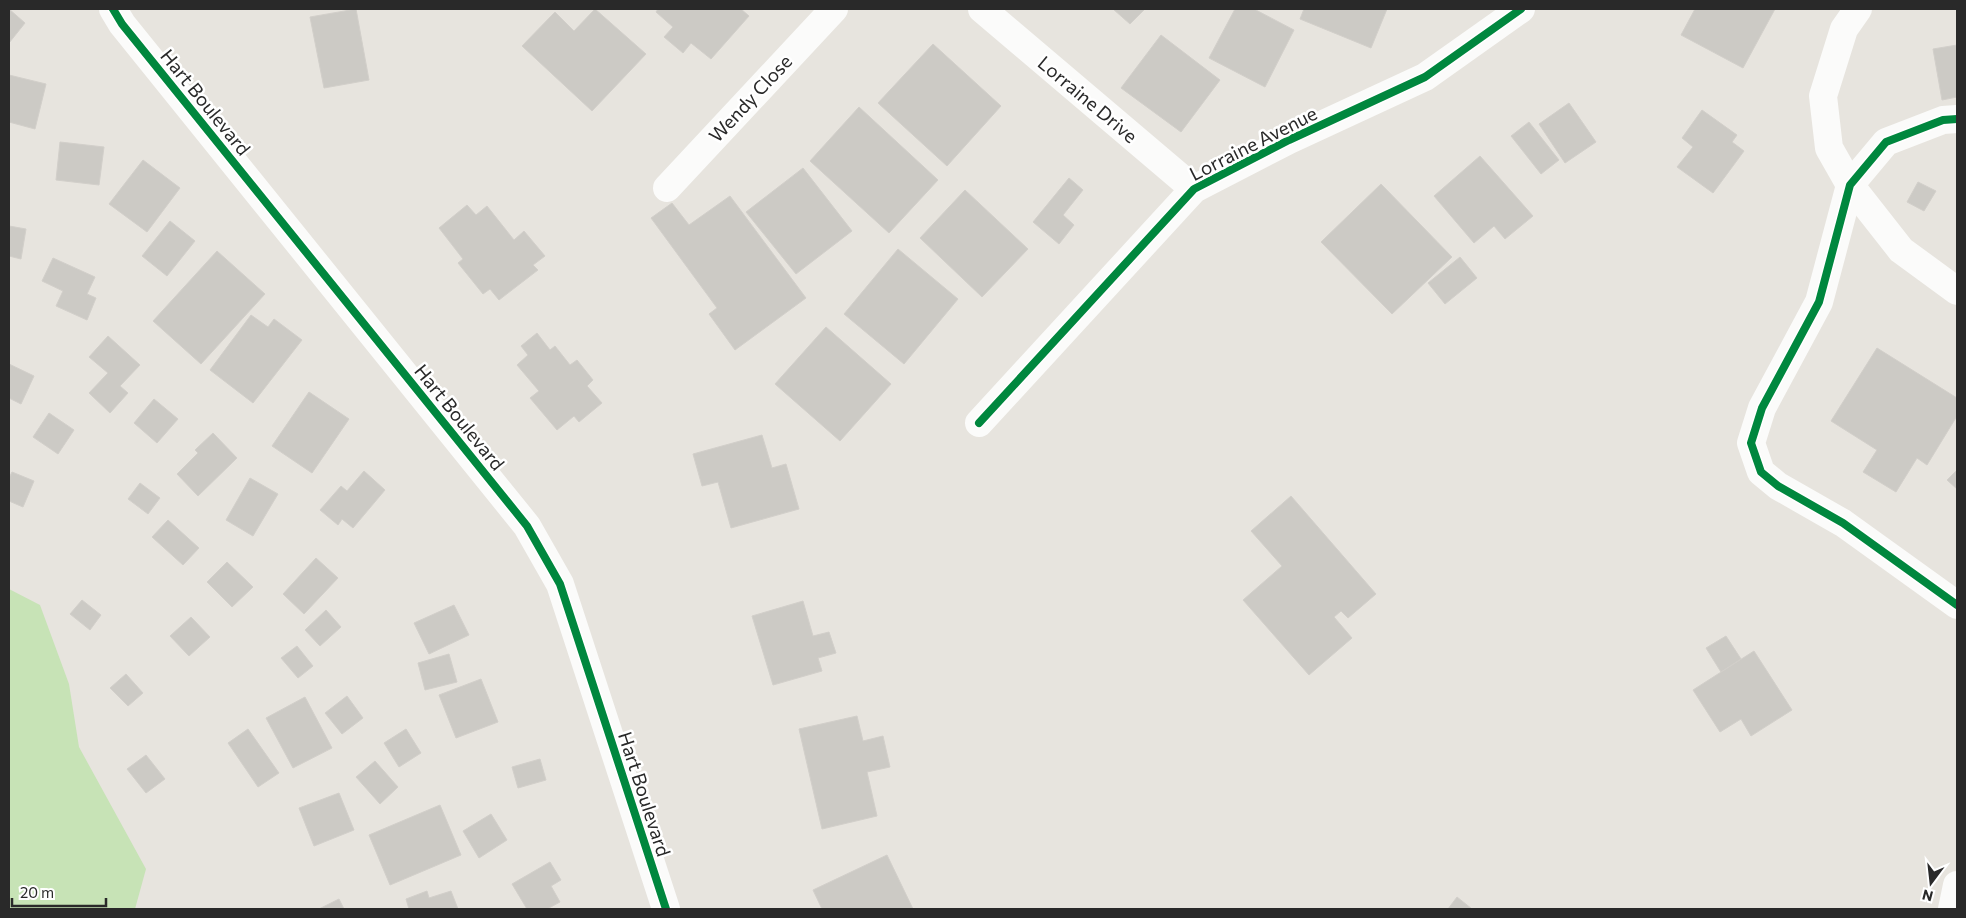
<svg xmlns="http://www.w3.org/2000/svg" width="1966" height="918" font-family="Commissioner,sans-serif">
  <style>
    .green { fill: #c7e3b6 }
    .building { fill: #cccac5; stroke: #d2cfca }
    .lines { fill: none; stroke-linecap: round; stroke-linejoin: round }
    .minor { stroke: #fbfbfa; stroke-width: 28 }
    .tertiary { stroke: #fbfbfa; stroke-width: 28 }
    .cycleway-casing { stroke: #fff; stroke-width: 11 }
    .cycleway { stroke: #00873e; stroke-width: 8 }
    .labels { text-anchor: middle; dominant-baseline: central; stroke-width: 5; stroke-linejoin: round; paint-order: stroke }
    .street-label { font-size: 19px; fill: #292929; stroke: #fff }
  </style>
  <rect width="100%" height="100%" fill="#e7e4de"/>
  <polygon class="green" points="9,589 40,605 69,684 79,747 146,869 135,909 9,909"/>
  <g class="building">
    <polygon points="9,9 25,23 9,43"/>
    <polygon points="356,9 369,80 324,88 310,17"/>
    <polygon points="595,9 646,54 592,111 522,46 555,12 574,31"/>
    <polygon points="658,9 741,9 749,16 711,59 691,43 683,53 664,37 673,27 656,12"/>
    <polygon points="1113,9 1145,9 1130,24"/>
    <polygon points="1235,9 1254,9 1294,30 1265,87 1209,58"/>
    <polygon points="1304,9 1387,9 1371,48 1300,19"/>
    <polygon points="1695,9 1775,9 1743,68 1681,35"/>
    <polygon points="1161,35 1220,80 1181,132 1121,88"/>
    <polygon points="933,44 1001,106 947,166 878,103"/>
    <polygon points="1957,45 1957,97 1942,100 1933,49"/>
    <polygon points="9,75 46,84 35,129 9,122"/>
    <polygon points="1569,103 1596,142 1565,163 1539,124"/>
    <polygon points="859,107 938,180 889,233 810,161"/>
    <polygon points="1702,110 1737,135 1732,142 1744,151 1713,193 1677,167 1693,147 1682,138"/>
    <polygon points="1529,122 1559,160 1541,174 1511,136"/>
    <polygon points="60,142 104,147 99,185 56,180"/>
    <polygon points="1480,156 1533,216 1505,239 1494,226 1474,243 1434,196"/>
    <polygon points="143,160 180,188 147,232 109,204"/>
    <polygon points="803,168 852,231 796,274 746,212"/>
    <polygon points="1069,178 1083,190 1063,215 1074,225 1059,244 1033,222"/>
    <polygon points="1918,182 1936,191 1924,211 1907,202"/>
    <polygon points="1381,184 1452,257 1392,314 1321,242"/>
    <polygon points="965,190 1028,249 982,297 920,238"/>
    <polygon points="730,196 806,298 735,350 709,314 717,308 651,218 672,203 689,225"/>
    <polygon points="467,205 476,215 487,206 514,240 524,231 545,256 533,265 538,270 499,300 490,289 483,294 458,263 463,259 439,228"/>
    <polygon points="170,221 195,241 167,276 142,256"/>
    <polygon points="9,226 26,229 21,259 9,256"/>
    <polygon points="898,249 958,299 904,364 844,314"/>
    <polygon points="217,251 265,294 201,364 153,321"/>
    <polygon points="1460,257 1477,278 1445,304 1428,283"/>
    <polygon points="53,258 95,277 87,294 96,298 87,320 56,306 63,291 42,281"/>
    <polygon points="251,315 268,327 274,319 302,340 253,403 210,370"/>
    <polygon points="826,327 891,384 840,441 775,384"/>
    <polygon points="537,333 550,350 555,346 570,365 577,360 593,380 587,386 602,403 579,422 574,416 557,430 530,398 539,391 517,365 528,355 521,346"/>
    <polygon points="108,336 140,365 120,386 128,393 110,413 89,393 108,373 89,357"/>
    <polygon points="1877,348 1957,398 1957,416 1927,465 1917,458 1896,492 1863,472 1877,450 1831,421"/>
    <polygon points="9,364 34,376 21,404 9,398"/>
    <polygon points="309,392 349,419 312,473 272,446"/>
    <polygon points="154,399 178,419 157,443 134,423"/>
    <polygon points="49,413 74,430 58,454 33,437"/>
    <polygon points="213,433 237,458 198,496 177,474 198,453 195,450"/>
    <polygon points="762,435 772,468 786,464 799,509 731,528 718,482 702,486 693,454"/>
    <polygon points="1957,470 1957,489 1947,480"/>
    <polygon points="364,471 385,490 353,528 342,519 338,525 320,510 341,486 347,491"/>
    <polygon points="12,472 34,481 23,507 9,501 9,478"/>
    <polygon points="250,478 278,494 253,536 226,520"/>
    <polygon points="140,483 160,498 148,514 128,499"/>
    <polygon points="1291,496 1376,594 1348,618 1341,611 1334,617 1352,638 1309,675 1243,600 1282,566 1251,531"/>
    <polygon points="168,520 199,548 183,565 152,537"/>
    <polygon points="316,558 338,578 304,614 283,594"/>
    <polygon points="227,562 253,587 232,607 207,582"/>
    <polygon points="82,600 101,615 90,630 70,614"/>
    <polygon points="803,601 813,636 829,632 836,653 818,658 822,671 773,685 752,616"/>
    <polygon points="454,605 469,635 429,654 414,623"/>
    <polygon points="326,610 341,627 320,646 305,630"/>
    <polygon points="191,617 210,637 189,656 170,636"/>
    <polygon points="1726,636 1741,659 1721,672 1706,648"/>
    <polygon points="297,646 313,666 298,678 281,658"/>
    <polygon points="1754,651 1792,710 1751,736 1741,719 1720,732 1693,690"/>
    <polygon points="449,654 457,682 425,690 418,663"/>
    <polygon points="126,674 143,693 128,706 110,688"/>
    <polygon points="481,679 498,722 456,738 439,695"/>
    <polygon points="347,696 363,718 342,734 325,713"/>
    <polygon points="305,697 332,748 293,768 266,718"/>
    <polygon points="857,716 863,741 883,736 890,767 867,772 877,816 822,829 799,729"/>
    <polygon points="248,729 279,773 258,787 228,743"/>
    <polygon points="406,729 421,753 399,767 384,743"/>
    <polygon points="146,755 165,779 146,793 127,769"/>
    <polygon points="540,759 546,780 518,788 512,767"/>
    <polygon points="375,761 398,787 380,804 356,777"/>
    <polygon points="339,793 354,830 314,846 299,808"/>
    <polygon points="440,805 461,855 390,885 369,835"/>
    <polygon points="491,814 507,840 479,858 463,831"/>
    <polygon points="887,855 913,909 822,909 813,890"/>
    <polygon points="550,862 561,880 551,886 560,902 547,909 527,909 512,884"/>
    <polygon points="427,891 429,898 451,891 458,909 409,909 406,899"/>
    <polygon points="1457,897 1472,909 1448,909"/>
    <polygon points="339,899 344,909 319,909"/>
  </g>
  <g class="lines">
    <g class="minor">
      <polyline points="113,9 122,24 527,526 560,584 666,909"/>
      <polyline points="982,9 1194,189"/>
      <polyline points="1957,119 1943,120 1886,142 1850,185 1819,302 1762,408 1751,443 1761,472 1778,486 1843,523 1957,605"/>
      <polyline points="667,188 834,9"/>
      <polyline points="979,423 1194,189 1289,140 1425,77 1521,9"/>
      <polyline points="1952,909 1957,885"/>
    </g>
    <polyline class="tertiary" points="1858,9 1844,29 1823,96 1829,148 1850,185 1901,250 1957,291"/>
    <g class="cycleway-casing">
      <g id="cycleway">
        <polyline points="113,9 122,24 527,526 560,584 666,909"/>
        <polyline points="1957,119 1943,120 1886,142 1850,185 1819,302 1762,408 1751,443 1761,472 1778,486 1843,523 1957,605"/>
        <polyline points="979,423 1194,189 1289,140 1425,77 1521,9"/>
      </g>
    </g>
    <use href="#cycleway" class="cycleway"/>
  </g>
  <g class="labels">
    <g class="street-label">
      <text transform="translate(750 98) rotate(-47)">Wendy Close</text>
      <text transform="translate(1088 99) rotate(40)">Lorraine Drive</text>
      <text transform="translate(206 102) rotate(51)">Hart Boulevard</text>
      <text transform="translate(1253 143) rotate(-27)">Lorraine Avenue</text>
      <text transform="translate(460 417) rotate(51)">Hart Boulevard</text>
      <text transform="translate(645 794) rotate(72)">Hart Boulevard</text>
    </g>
  </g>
  <rect width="1966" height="918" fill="none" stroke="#292929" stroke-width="20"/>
  <g transform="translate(1931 883) rotate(195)" stroke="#ffffff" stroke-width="4" paint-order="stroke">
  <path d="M0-4L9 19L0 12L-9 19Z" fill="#292929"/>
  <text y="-8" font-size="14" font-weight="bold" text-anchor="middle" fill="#292929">N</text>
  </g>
  <path d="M12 898v8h94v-8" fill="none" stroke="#292929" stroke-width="2.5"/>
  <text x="20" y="898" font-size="15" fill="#292929" stroke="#ffffff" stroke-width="4" paint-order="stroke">20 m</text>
</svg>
